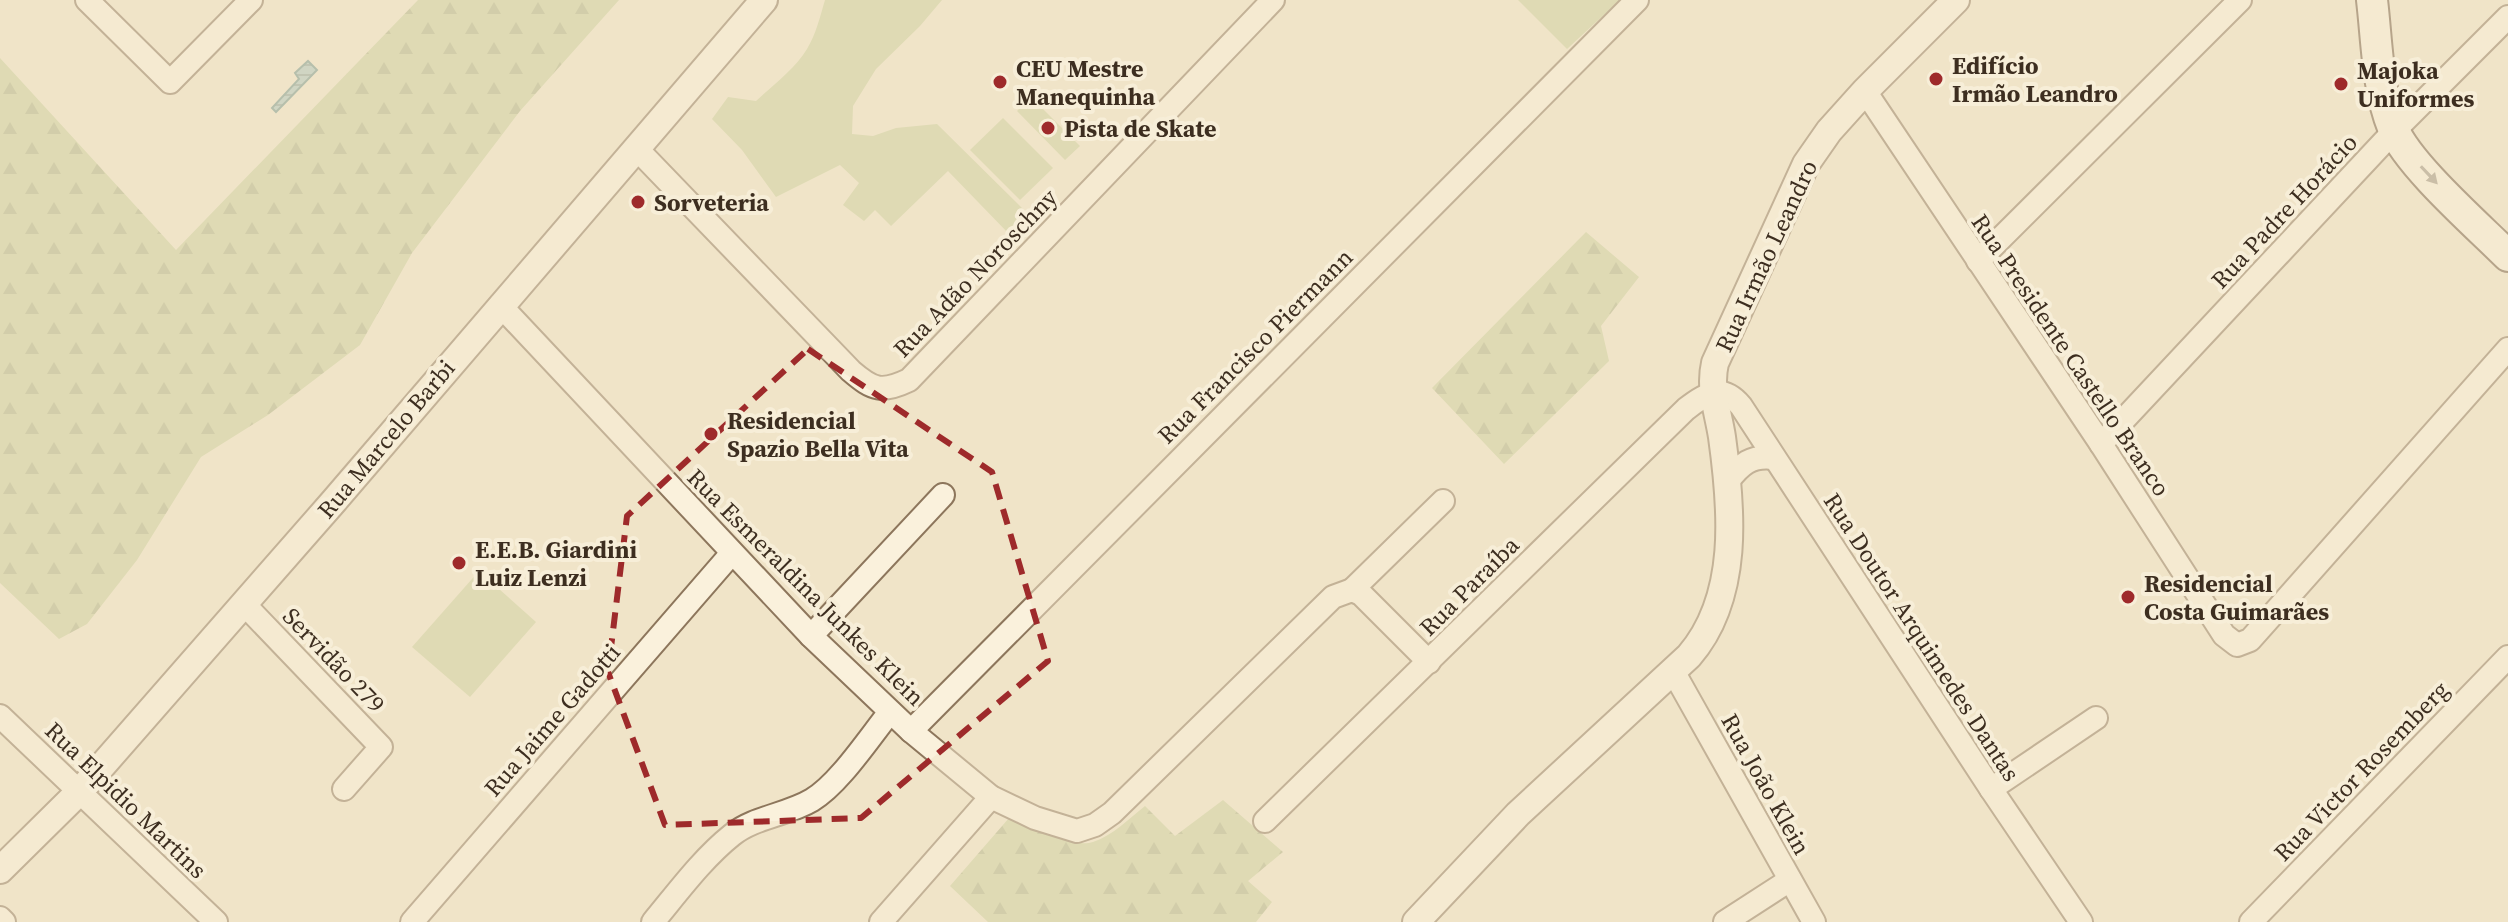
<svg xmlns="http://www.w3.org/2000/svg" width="2508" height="922" font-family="'Source Serif 4',serif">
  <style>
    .forest { fill: url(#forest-firs) }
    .green { fill: #c9cf9b }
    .water { fill: url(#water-rules); stroke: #6f938a; stroke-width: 2 }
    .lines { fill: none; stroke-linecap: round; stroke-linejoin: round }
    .minor-casing { stroke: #8d765c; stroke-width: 26 }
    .tertiary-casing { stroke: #8d765c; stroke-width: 30 }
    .secondary-casing { stroke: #6f573f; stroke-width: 34 }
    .minor { stroke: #faf1dc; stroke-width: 22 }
    .tertiary { stroke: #faf1dc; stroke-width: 26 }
    .secondary { stroke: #faf1dc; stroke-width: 30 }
    .oneway { fill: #9c907e }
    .marked { fill: none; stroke: #9e2a2b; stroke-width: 6; stroke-dasharray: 16 10; stroke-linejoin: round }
    .poi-dot { fill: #9e2a2b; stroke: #f7eed8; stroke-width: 3 }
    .labels { text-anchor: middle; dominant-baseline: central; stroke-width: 8; stroke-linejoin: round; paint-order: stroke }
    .poi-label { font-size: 24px; font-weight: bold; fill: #3d2e20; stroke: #f7eed8; text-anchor: start }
    .street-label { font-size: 24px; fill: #3d2e20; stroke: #f7eed8 }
  </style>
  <defs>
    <pattern id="forest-firs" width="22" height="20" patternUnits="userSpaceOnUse" patternTransform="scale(2)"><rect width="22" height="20" fill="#c9cf9b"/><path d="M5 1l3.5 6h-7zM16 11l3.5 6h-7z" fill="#aeb285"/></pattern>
    <pattern id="water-rules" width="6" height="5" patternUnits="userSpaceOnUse" patternTransform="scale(2)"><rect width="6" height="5" fill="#a9c4bc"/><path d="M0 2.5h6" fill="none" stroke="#8ba098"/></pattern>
  </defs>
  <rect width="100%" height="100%" fill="#f0e4c8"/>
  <g class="forest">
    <polygon points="418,0 619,0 520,111 412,253 360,345 268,415 201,457 137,560 87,624 59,639 0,583 0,58 176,250"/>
    <polygon points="1586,232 1639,277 1601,326 1609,361 1504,464 1432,388"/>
    <path d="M 1223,800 L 1283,852 L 1248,881 L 1272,902 L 1256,922 L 988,922 L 950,886 L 1009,818 C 1030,826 1072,849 1093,842 C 1112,836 1130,818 1145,806 L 1175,836 Z"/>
  </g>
  <g class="green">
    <path d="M 825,0 L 942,0 L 920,26 L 876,69 L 853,106 L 852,134 L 873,136 L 896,128 L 937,124 L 1027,213 L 1009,234 L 948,171 L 891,226 L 875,210 L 864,221 L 843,205 L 859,183 L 840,165 L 776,197 L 742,150 L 712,119 L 728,97 L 756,101 C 773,85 795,69 807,49 C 816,34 820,17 825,0 Z"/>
    <polygon points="1518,0 1620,0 1567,49"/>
    <polygon points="1031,97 1080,146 1065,160 1017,111"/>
    <polygon points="1003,118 1053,168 1020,200 970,150"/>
    <polygon points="479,571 536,622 470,697 412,647"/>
  </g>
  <polygon class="water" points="308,61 317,70 276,112 272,108 299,79 295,73"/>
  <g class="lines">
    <g class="minor-casing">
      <g id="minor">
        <polyline points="87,0 170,82 251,0"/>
        <polyline points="1865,91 2101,444 2224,635 2237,645 2250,640 2508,349"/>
        <path d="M 636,148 L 851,371 C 873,390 882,393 909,380 L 1273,0"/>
        <polyline points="1978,261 2240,0"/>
        <polyline points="500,305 811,636 911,731 991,797 1035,818 1077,831 1095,825 1112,813 1333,597 1352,590 1361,594 1429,662"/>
        <polyline points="2101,444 2394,131 2508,17"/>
        <path d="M 1727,482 C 1741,464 1751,455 1774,458"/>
        <polyline points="1352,590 1443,501"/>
        <polyline points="244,604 381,747 344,789"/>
        <polyline points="811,636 943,495"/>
        <polyline points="1673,671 1814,922"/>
        <polyline points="0,716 216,922"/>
        <polyline points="911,731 1637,0"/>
        <polyline points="1991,789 2096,718"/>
        <path d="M 1265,821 L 1686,409 C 1705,394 1722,383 1741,406 L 1991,789 L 2081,922"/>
        <polyline points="0,918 4,922"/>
        <polyline points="412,922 732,553"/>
        <path d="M 653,922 C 678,892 702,859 732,835 C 754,817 787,815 812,800 C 839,784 869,738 890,712"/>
        <polyline points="881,922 991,797"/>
        <polyline points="1725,922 1790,880"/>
        <polyline points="2251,922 2508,657"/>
      </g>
    </g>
    <g class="tertiary-casing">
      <g id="tertiary">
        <polyline points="0,870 80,791 334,501 764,0"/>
        <path d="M 1416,922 L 1518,814 L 1689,656 C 1740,597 1732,509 1722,437 C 1718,411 1709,389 1715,363 L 1806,164 L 1829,131 L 1865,91 L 1956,0"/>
      </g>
    </g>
    <g class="secondary-casing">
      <path id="secondary" d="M 2372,0 C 2377,42 2377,88 2393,128 C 2408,165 2478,226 2508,256"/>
    </g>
    <use href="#minor" class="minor"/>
    <use href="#tertiary" class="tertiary"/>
    <use href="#secondary" class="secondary"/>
  </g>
  <defs><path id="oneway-solid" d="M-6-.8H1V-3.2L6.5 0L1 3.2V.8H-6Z" transform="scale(2)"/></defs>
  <use class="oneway" href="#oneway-solid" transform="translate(2429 175) rotate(47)"/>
  <path d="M0 0H2508V922H0ZM 808,349 L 992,472 L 1048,661 L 861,818 L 665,825 L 608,672 L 627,516 Z" fill="#f0e4c8" fill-opacity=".55" fill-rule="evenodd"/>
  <path class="marked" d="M 808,349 L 992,472 L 1048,661 L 861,818 L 665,825 L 608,672 L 627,516 Z"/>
  <g class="poi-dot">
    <circle cx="1936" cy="79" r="8"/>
    <circle cx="1000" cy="82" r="8"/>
    <circle cx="2341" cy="84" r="8"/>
    <circle cx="1048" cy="128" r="8"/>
    <circle cx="638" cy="202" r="8"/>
    <circle cx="711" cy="434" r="8"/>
    <circle cx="459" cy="563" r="8"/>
    <circle cx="2128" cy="597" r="8"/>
  </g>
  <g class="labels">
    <g class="poi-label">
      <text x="1952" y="65">Edifício<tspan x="1952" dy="28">Irmão Leandro</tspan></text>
      <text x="1016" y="68">CEU Mestre<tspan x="1016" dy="28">Manequinha</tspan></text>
      <text x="2357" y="70">Majoka<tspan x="2357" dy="28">Uniformes</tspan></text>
      <text x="1064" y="128">Pista de Skate</text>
      <text x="654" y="202">Sorveteria</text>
      <text x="727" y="420">Residencial<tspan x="727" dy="28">Spazio Bella Vita</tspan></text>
      <text x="475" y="549">E.E.B. Giardini<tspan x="475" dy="28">Luiz Lenzi</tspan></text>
      <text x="2144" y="583">Residencial<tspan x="2144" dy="28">Costa Guimarães</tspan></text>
    </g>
    <g class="street-label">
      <text transform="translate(2284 211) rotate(-47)">Rua Padre Horácio</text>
      <text transform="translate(1766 256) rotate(-65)">Rua Irmão Leandro</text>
      <text transform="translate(975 273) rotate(-46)">Rua Adão Noroschny</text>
      <text transform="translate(1255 346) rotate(-45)">Rua Francisco Piermann</text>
      <text transform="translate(2071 355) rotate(56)">Rua Presidente Castello Branco</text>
      <text transform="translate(386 439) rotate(-50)">Rua Marcelo Barbi</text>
      <text transform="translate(1469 586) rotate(-45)">Rua Paraíba</text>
      <text transform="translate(806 587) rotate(45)">Rua Esmeraldina Junkes Klein</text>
      <text transform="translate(1922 637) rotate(57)">Rua Doutor Arquimedes Dantas</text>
      <text transform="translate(334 660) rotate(46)">Servidão 279</text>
      <text transform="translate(552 720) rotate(-49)">Rua Jaime Gadotti</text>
      <text transform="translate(2361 771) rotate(-46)">Rua Victor Rosemberg</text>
      <text transform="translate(1766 784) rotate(61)">Rua João Klein</text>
      <text transform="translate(126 800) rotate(44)">Rua Elpidio Martins</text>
    </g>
  </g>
</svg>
